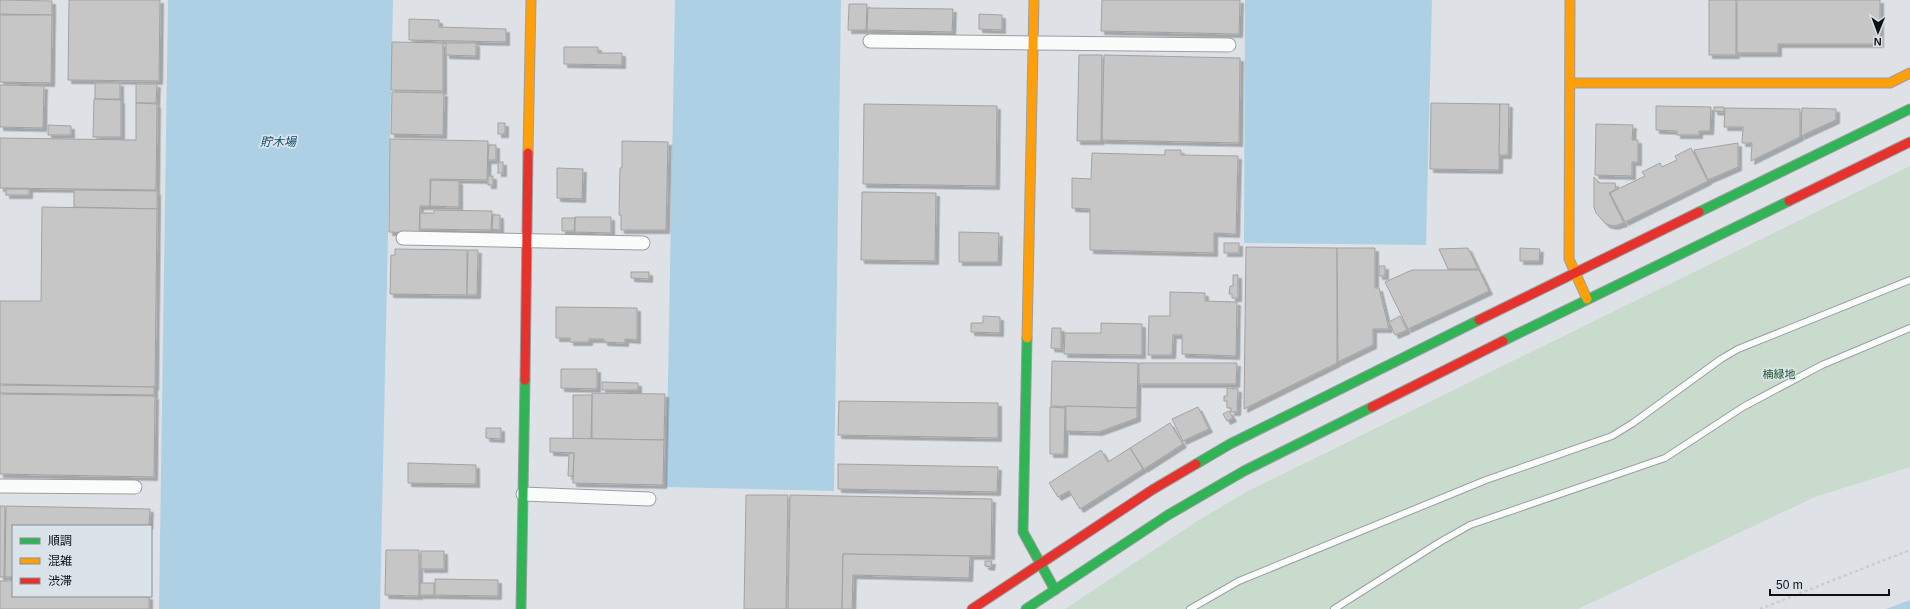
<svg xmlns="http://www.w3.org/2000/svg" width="1910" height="609" font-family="Arial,'Noto Sans JP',sans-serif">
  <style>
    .green { fill: #c9dbcd }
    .water { fill: #aed0e5 }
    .building { fill: #c7c6c7; stroke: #a2a2a3; filter: url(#shadow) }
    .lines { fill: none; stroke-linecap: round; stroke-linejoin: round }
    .lane-casing { stroke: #9b9ea1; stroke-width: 8 }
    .street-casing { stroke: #9b9ea1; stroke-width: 15 }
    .fast-casing { stroke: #9b9ea1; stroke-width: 11 }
    .slow-casing { stroke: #9b9ea1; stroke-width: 11 }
    .jam-casing { stroke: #9b9ea1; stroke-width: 11 }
    .path { stroke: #cacbcc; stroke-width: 2.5; stroke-dasharray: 3 3; stroke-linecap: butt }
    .lane { stroke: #fafbfb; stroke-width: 6 }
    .street { stroke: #fafbfb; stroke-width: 13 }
    .fast { stroke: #30b455; stroke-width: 9 }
    .slow { stroke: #ff9f0a; stroke-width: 9 }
    .jam { stroke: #e5322d; stroke-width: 9 }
    .labels { text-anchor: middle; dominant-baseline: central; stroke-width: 3.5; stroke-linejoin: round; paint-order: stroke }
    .park-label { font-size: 11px; fill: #215527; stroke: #dae3ea }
    .water-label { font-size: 12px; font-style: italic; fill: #15516d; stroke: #dae3ea }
  </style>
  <defs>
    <filter id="shadow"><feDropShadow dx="3.5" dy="3.5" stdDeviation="0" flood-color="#0004"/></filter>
  </defs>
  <rect width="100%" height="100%" fill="#dee2e6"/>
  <polygon class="green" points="1910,166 1910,467 1815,497 1578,609 1065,609 1199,520 1248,491"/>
  <g class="water">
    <polygon points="168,0 393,0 380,609 159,609"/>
    <polygon points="675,0 841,0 834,491 666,487"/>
    <polygon points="1245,0 1432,0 1426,245 1244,243"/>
    <polygon points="1910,600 1910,609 1886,609"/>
  </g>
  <g class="building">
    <polygon points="0,0 52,1 52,15 0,14"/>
    <polygon points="69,0 160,0 159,81 68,80"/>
    <polygon points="1102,0 1240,0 1239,34 1101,31"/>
    <rect x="1709" y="0" width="27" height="55"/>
    <polygon points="1737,0 1880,0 1880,44 1778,44 1778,53 1737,53"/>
    <polygon points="849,4 867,4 866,30 848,30"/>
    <polygon points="868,8 953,9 952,32 867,30"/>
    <polygon points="979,14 1002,15 1002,30 979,29"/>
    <polygon points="0,15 52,15 51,83 0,82"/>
    <polygon points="409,19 439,20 439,27 506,29 506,42 409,40"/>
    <polygon points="392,42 443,43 443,91 391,90"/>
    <polygon points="446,43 476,43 476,56 446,55"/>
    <polygon points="564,47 598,47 598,53 622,53 622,65 564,64"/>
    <polygon points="1079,55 1102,55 1101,141 1077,141"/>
    <polygon points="1104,55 1240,58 1239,143 1102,140"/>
    <rect x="95" y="83" width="25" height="16"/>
    <polygon points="136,84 157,84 156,103 136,103"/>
    <polygon points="0,85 44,86 43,128 0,127"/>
    <polygon points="392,92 444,93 443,135 391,134"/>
    <polygon points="94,99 121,100 121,137 93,137"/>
    <polygon points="136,103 157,104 156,190 0,188 0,138 136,140"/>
    <polygon points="1431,103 1500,104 1499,170 1430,169"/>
    <polygon points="864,104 997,106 996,186 863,184"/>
    <polygon points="1500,104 1509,104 1508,155 1499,155"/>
    <polygon points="1656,106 1711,107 1710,131 1699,131 1699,135 1677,135 1677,131 1656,130"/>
    <polygon points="1714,107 1724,107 1724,112 1714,111"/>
    <polygon points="1725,108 1800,109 1800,137 1751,161 1752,143 1742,143 1743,127 1724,127"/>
    <polygon points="1802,108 1836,109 1836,120 1801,136"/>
    <rect x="498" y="123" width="7" height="11"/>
    <polygon points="1596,124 1633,125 1632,140 1638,140 1638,162 1632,162 1632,176 1595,175"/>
    <polygon points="48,125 71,126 71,135 48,135"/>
    <polygon points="390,139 488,141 487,180 430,179 430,206 420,206 419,233 389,232"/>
    <polygon points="622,141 668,142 666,230 621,230 621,215 619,215 620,168 622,168"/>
    <polygon points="1738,143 1738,167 1708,180 1694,150"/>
    <polygon points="489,145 496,145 496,160 488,160"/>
    <polygon points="1691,148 1708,181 1625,222 1610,193 1645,176 1642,172 1660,163 1662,167 1677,160 1675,156"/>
    <polygon points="1165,150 1181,150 1181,155 1238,156 1236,234 1214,233 1214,253 1090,250 1090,209 1072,208 1072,178 1091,179 1092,153 1165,155"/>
    <rect x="498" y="162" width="5" height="11"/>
    <polygon points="557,168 583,169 582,199 557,198"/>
    <rect x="488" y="176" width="5" height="9"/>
    <polygon points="1594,177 1599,183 1615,183 1616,189 1609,193 1624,223 1614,226 1606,224 1596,213 1594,207"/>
    <polygon points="431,180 459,181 459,207 430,206"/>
    <rect x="6" y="189" width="23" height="6"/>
    <polygon points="74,190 157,191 157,209 74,207"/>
    <polygon points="862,192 936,193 935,261 861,260"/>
    <polygon points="42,207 157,209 155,387 0,384 0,301 41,301"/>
    <polygon points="434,210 492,211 491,230 420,229 420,213 434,213"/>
    <polygon points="493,215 500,215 500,230 492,229"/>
    <polygon points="575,217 611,217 611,233 575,232"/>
    <polygon points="562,218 575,218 574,231 562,231"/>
    <polygon points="959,232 999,233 998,262 959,262"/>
    <rect x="1224" y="243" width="15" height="10"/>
    <polygon points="1246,247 1337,248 1337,363 1244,409"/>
    <polygon points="1337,248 1375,248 1375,288 1379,288 1389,329 1373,329 1373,345 1338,362"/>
    <polygon points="1468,248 1478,269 1448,269 1439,249"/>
    <polygon points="1520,248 1540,249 1539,261 1520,261"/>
    <polygon points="395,249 467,250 467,295 390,294 391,255 395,255"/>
    <polygon points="468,250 478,250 477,295 467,295"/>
    <rect x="1379" y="266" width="6" height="10"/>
    <polygon points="1412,270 1479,270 1489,291 1408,329 1385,282"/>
    <polygon points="631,272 649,272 649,279 631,278"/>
    <polygon points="1233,275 1238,275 1238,298 1232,298 1232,294 1229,294 1230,286 1233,286"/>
    <polygon points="1170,292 1205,293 1205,301 1237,302 1236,356 1182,354 1182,335 1173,335 1172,355 1148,355 1149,316 1170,316"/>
    <polygon points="556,307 637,308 637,340 625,339 625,343 604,342 604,339 589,339 589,342 570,342 570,338 556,338"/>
    <polygon points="983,316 1000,317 1000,333 971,332 971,323 983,323"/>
    <polygon points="1400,316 1407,330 1395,335 1389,322"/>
    <polygon points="1101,323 1142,324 1142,355 1064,354 1065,333 1101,333"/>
    <polygon points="1052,328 1061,328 1061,349 1051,348"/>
    <polygon points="1052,361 1138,363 1137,408 1051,406"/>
    <polygon points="1139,363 1237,363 1236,384 1139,384"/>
    <polygon points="561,369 597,369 597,389 561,388"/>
    <polygon points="602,382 638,383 638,390 602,390"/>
    <polygon points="0,385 154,387 154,395 0,393"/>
    <polygon points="1227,388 1238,389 1237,412 1231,412 1231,408 1227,408 1227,401 1224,401 1224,396 1227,396"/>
    <polygon points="592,393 665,394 664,440 592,439"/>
    <polygon points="0,394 155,396 154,477 0,474"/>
    <polygon points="573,395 592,395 591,439 573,439"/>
    <polygon points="839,401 998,403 998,438 838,435"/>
    <polygon points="1066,406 1137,408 1137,418 1099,432 1066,431"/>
    <polygon points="1050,407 1065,408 1064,454 1050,454"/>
    <polygon points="1198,407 1209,429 1183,441 1172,419"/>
    <polygon points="1229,411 1233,418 1227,421 1223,414"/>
    <polygon points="1170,423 1183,444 1144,469 1130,448"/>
    <polygon points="486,428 501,428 501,439 486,438"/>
    <polygon points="550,438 664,440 663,485 573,483 574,453 550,452"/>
    <polygon points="1130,448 1143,469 1080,509 1069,491 1058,497 1049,483 1101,450 1108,462"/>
    <polygon points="569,453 574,453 573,476 568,476"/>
    <polygon points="408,463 476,465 476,484 408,483"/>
    <polygon points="838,464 998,467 997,492 838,489"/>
    <polygon points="746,495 788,495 786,609 744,609"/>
    <polygon points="790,495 992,499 991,556 843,554 842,609 788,609"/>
    <polygon points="0,506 5,506 4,577 0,577"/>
    <polygon points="6,506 150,509 149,526 13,526 13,577 5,577"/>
    <polygon points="386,550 419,550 419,596 385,595"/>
    <rect x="421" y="551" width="23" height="18"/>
    <polygon points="843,554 970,556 969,578 853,575 852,609 842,609"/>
    <polygon points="985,561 992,561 991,567 985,566"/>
    <polygon points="435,579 498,580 498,596 435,595"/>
    <polygon points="0,581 13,581 13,596 149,596 149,609 0,609"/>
    <rect x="420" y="583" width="14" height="12"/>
  </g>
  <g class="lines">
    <g class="lane-casing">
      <g id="lane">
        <polyline points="1190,609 1239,581 1486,480 1612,436 1633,423 1721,359 1738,349 1910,280"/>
        <polyline points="1334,609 1440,542 1470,525 1665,458 1743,407 1822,365 1910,328"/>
      </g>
    </g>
    <g class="street-casing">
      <g id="street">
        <polyline points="870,41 1229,45"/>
        <polyline points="403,238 643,243"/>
        <polyline points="0,486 135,487"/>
        <polyline points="523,494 649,499"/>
      </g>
    </g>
    <g class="fast-casing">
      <g id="fast">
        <polyline points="1699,212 1910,109"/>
        <polyline points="1027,338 1023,532 1055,590"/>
        <polyline points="1503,341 1789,201"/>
        <polyline points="1196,464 1230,444 1479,320"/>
        <polyline points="521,609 525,380"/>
        <polyline points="1026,609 1168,515 1244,471 1372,407"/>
      </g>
    </g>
    <g class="slow-casing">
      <g id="slow">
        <polyline points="1570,0 1569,259 1587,299"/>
        <polyline points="1571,83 1890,83 1910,73"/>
        <polyline points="528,153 531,0"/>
        <polyline points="1027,338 1034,0"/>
      </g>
    </g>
    <g class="jam-casing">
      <g id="jam">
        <polyline points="1789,201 1910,142"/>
        <polyline points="1479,320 1699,212"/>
        <polyline points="525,380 528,153"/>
        <polyline points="1372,407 1503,341"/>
        <polyline points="972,609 1152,490 1196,464"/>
      </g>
    </g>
    <polyline class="path" points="1760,609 1910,550"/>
    <use href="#lane" class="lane"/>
    <use href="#street" class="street"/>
    <use href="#fast" class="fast"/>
    <use href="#slow" class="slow"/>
    <use href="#jam" class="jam"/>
  </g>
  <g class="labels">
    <g class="park-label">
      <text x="1779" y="374">楠緑地</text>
    </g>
    <g class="water-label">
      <text x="278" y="142">貯木場</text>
    </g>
  </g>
  <rect x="12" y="525" width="140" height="72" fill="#dae3ea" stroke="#888f94"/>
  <rect x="20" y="538" width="20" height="6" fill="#30b455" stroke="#888f94"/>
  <text x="48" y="545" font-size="12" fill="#0e1113">順調</text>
  <rect x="20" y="558" width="20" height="6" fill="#ff9f0a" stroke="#888f94"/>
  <text x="48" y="565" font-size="12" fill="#0e1113">混雑</text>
  <rect x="20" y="578" width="20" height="6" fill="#e5322d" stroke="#888f94"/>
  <text x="48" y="585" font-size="12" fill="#0e1113">渋滞</text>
  <g transform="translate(1878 32) rotate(181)" stroke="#dae3ea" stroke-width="3" paint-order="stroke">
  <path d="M0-3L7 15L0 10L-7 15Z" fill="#0e1113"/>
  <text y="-6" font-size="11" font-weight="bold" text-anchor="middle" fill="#0e1113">N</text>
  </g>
  <path d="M1770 589v6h119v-6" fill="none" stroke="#0e1113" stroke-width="2"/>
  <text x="1776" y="589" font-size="12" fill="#0e1113" stroke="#dae3ea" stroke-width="3" paint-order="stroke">50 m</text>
</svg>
